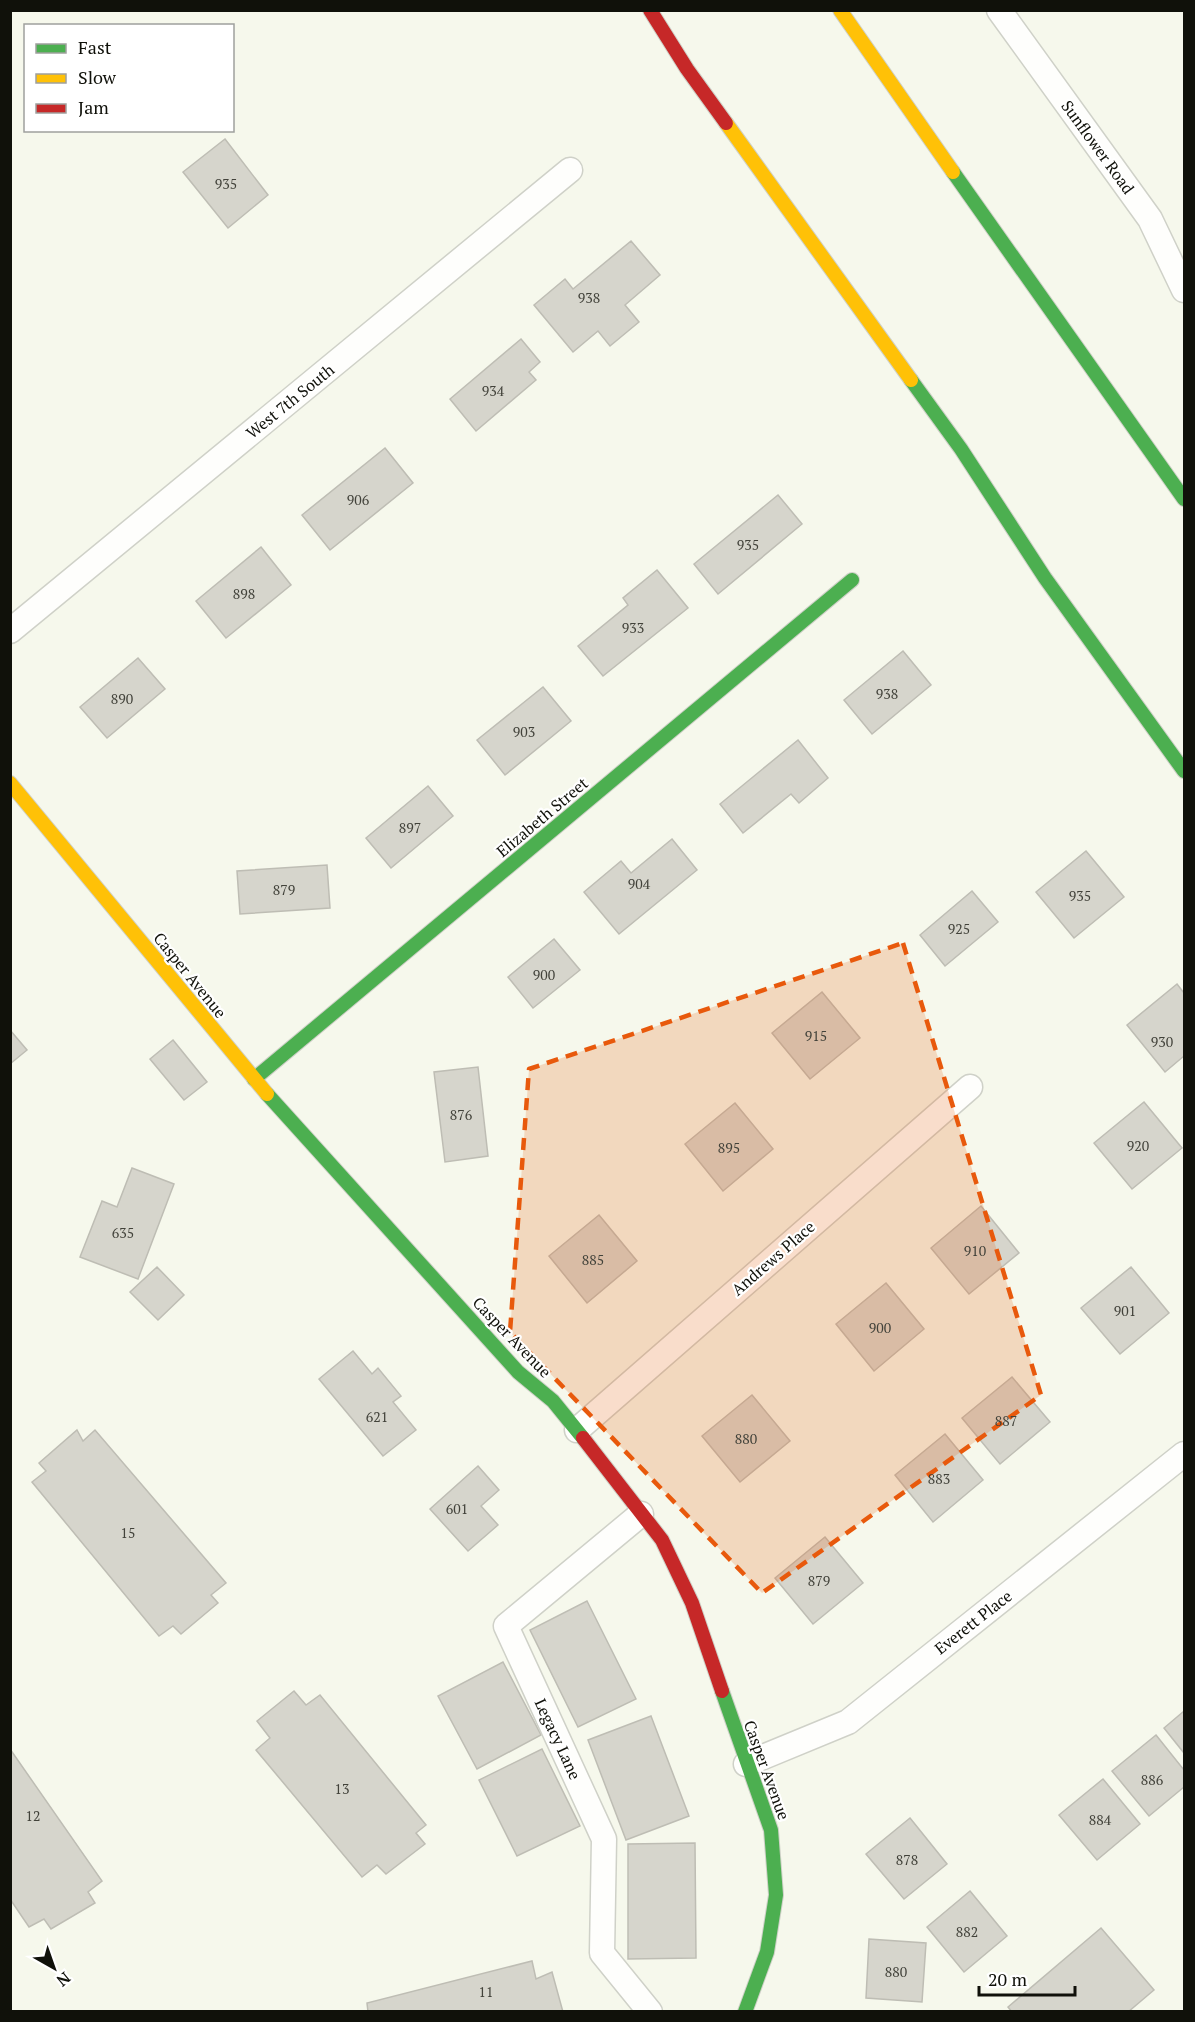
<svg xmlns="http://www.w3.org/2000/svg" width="1195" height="2022" font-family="'PT Serif',serif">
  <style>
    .building { fill: #d6d5cc; stroke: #bebdb4; stroke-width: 1.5 }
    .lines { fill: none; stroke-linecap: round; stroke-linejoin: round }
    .street-casing { stroke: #cfd1c8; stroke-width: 27 }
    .fast-casing { stroke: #cfd1c8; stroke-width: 16 }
    .slow-casing { stroke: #cfd1c8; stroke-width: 16 }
    .jam-casing { stroke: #cfd1c8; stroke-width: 16 }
    .street { stroke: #fefefc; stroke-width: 24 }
    .fast { stroke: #4caf50; stroke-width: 14 }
    .slow { stroke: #ffc107; stroke-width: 14 }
    .jam { stroke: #c62828; stroke-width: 14 }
    .marked { fill: #e8590c; fill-opacity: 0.2; stroke: #e8590c; stroke-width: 4.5; stroke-dasharray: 12 8; stroke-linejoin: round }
    .labels { text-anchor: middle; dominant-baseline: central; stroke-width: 4.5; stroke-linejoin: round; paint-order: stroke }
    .number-label { font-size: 14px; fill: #42423a }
    .street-label { font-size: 16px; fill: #10110a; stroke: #fff }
  </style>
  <rect width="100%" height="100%" fill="#f6f8ec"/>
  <g class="building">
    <polygon points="225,139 268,195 228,228 183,172"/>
    <polygon points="631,241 660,275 625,305 639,322 610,346 598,331 573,352 534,305 565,279 573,289"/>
    <polygon points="521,339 540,362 529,372 536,380 476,431 450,399"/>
    <polygon points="385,448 413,483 330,550 302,515"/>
    <polygon points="778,495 802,524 718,594 694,564"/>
    <polygon points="261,547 291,585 226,638 196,601"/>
    <polygon points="657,570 688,608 603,676 578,646 628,605 623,598"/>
    <polygon points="903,651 931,685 872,734 844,700"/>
    <polygon points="138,658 165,689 107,738 80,707"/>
    <polygon points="543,687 571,721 505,775 477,740"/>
    <polygon points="798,740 828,778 799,803 791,794 743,833 720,804"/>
    <polygon points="428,786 453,816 391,868 366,838"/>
    <polygon points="672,839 697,870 619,934 584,892 621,861 631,873"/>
    <polygon points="1086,851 1124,897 1074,938 1036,892"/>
    <polygon points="327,865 330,908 240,914 237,871"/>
    <polygon points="972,891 998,922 945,966 920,935"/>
    <polygon points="554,939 580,970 533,1008 508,977"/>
    <polygon points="1177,984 1184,993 1184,1056 1165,1072 1127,1025"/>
    <polygon points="822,992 860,1038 810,1079 772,1033"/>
    <polygon points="10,1030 27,1050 10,1064"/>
    <polygon points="173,1040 207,1082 184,1100 150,1059"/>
    <polygon points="478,1067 488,1156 445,1162 434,1072"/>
    <polygon points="1144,1102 1182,1148 1132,1189 1094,1143"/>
    <polygon points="735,1103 773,1149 723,1191 685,1144"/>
    <polygon points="132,1168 174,1184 138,1279 80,1257 102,1201 117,1207"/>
    <polygon points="981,1206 1019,1253 969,1294 931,1248"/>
    <polygon points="599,1215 637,1261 587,1303 549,1256"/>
    <polygon points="157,1267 184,1295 158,1320 130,1292"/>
    <polygon points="1131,1267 1169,1313 1120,1354 1081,1308"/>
    <polygon points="886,1283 924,1329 874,1371 836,1324"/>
    <polygon points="353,1351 372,1374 378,1368 401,1396 393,1402 416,1430 383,1456 319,1379"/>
    <polygon points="1012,1377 1050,1422 1000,1464 962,1418"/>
    <polygon points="752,1395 790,1441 740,1482 702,1436"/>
    <polygon points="77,1430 83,1441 95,1430 226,1583 211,1595 218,1603 181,1634 173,1626 159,1636 32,1482 46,1471 39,1463"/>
    <polygon points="945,1434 983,1480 933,1522 895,1475"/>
    <polygon points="478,1466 499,1490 481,1506 498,1525 468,1551 430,1509"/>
    <polygon points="825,1537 863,1583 813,1624 775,1578"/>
    <polygon points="587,1601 636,1699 578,1727 530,1630"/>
    <polygon points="503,1662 541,1735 477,1769 438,1696"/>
    <polygon points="294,1691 306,1705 320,1695 426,1825 416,1833 425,1844 386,1874 377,1865 362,1877 256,1750 270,1738 257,1721"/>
    <polygon points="1184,1711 1184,1753 1164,1728"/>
    <polygon points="651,1716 689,1816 626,1840 588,1740"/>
    <polygon points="1156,1735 1184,1770 1184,1787 1149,1816 1112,1771"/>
    <polygon points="10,1749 102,1881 88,1892 95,1903 51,1929 44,1919 29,1927 10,1899"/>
    <polygon points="542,1749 580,1826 517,1856 479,1780"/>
    <polygon points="1103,1779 1140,1824 1097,1860 1059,1815"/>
    <polygon points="910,1818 947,1864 904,1899 866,1854"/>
    <polygon points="695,1843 696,1958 628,1959 628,1844"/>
    <polygon points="970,1891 1007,1936 964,1972 927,1927"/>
    <polygon points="1101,1928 1154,1990 1128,2012 1012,2012 1008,2007"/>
    <polygon points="869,1939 926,1943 922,2002 866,1998"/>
    <polygon points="532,1961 536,1979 552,1972 563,2012 368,2012 367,2003"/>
  </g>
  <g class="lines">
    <g class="street-casing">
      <g id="street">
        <polyline points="999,10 1150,219 1184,290"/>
        <polyline points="10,631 570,170"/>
        <polyline points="577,1430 970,1087"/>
        <polyline points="641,1514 506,1626 604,1839 602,1953 650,2012"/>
        <polyline points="746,1764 848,1722 1184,1454"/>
      </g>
    </g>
    <g class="fast-casing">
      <g id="fast">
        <polyline points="953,172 1184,499"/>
        <polyline points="911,380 961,449 1045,578 1184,771"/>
        <polyline points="254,1079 852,580"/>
        <polyline points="267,1094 518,1372 553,1401 583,1438"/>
        <polyline points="722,1691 771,1830 776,1895 767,1952 745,2012"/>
      </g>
    </g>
    <g class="slow-casing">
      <g id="slow">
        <polyline points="840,10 953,172"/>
        <polyline points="726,123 911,380"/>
        <polyline points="10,783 267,1094"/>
      </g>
    </g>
    <g class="jam-casing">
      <g id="jam">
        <polyline points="650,10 687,69 726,123"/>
        <polyline points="583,1438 662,1540 692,1603 722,1691"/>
      </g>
    </g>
    <use href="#street" class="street"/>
    <use href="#fast" class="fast"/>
    <use href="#slow" class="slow"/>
    <use href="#jam" class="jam"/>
  </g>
  <path class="marked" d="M 903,943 L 1041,1395 L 762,1593 L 510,1332 L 529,1069 Z"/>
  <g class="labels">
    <g class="number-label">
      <text x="226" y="183">935</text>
      <text x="589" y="297">938</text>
      <text x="493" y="390">934</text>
      <text x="358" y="499">906</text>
      <text x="748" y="544">935</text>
      <text x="244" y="593">898</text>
      <text x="633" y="627">933</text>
      <text x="887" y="693">938</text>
      <text x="122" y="698">890</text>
      <text x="524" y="731">903</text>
      <text x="410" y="827">897</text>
      <text x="639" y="883">904</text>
      <text x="284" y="889">879</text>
      <text x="1080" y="895">935</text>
      <text x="959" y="928">925</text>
      <text x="544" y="974">900</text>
      <text x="816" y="1035">915</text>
      <text x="1162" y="1041">930</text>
      <text x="461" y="1114">876</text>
      <text x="1138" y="1145">920</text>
      <text x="729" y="1147">895</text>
      <text x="123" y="1232">635</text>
      <text x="975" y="1250">910</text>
      <text x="593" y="1259">885</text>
      <text x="1125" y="1310">901</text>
      <text x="880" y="1327">900</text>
      <text x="377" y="1416">621</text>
      <text x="1006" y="1420">887</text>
      <text x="746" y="1438">880</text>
      <text x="939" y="1478">883</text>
      <text x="457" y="1508">601</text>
      <text x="128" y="1532">15</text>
      <text x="819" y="1580">879</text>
      <text x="1152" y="1779">886</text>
      <text x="342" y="1788">13</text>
      <text x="33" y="1815">12</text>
      <text x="1100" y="1819">884</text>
      <text x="907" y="1859">878</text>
      <text x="967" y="1931">882</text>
      <text x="896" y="1971">880</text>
      <text x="486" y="1991">11</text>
    </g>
    <g class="street-label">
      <text transform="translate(1098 147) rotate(54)">Sunflower Road</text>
      <text transform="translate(290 401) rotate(-39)">West 7th South</text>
      <text transform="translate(542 817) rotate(-40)">Elizabeth Street</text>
      <text transform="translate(190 975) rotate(51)">Casper Avenue</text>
      <text transform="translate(773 1258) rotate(-41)">Andrews Place</text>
      <text transform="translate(512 1337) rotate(46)">Casper Avenue</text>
      <text transform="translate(973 1622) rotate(-38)">Everett Place</text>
      <text transform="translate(558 1739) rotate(65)">Legacy Lane</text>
      <text transform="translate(767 1770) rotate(70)">Casper Avenue</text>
    </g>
  </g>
  <rect width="1195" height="2022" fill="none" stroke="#10110a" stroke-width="24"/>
  <rect x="24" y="24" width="210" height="108" fill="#ffffff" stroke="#9fa09d" stroke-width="1.5"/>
  <rect x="36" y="44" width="30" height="9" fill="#4caf50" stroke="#9fa09d" stroke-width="1.5"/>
  <text x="78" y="54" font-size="18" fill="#10110a">Fast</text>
  <rect x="36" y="74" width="30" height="9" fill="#ffc107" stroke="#9fa09d" stroke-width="1.5"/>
  <text x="78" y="84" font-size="18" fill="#10110a">Slow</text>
  <rect x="36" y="104" width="30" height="9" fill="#c62828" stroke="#9fa09d" stroke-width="1.5"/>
  <text x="78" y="114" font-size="18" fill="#10110a">Jam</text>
  <g transform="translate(54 1968) rotate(140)" stroke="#ffffff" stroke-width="4.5" paint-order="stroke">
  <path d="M0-4.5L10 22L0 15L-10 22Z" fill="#10110a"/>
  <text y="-9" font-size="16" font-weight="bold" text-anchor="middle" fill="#10110a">N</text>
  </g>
  <path d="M979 1986v9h96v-9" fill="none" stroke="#10110a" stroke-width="3"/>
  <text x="988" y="1986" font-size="18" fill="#10110a" stroke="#ffffff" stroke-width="4.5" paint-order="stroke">20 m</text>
</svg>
